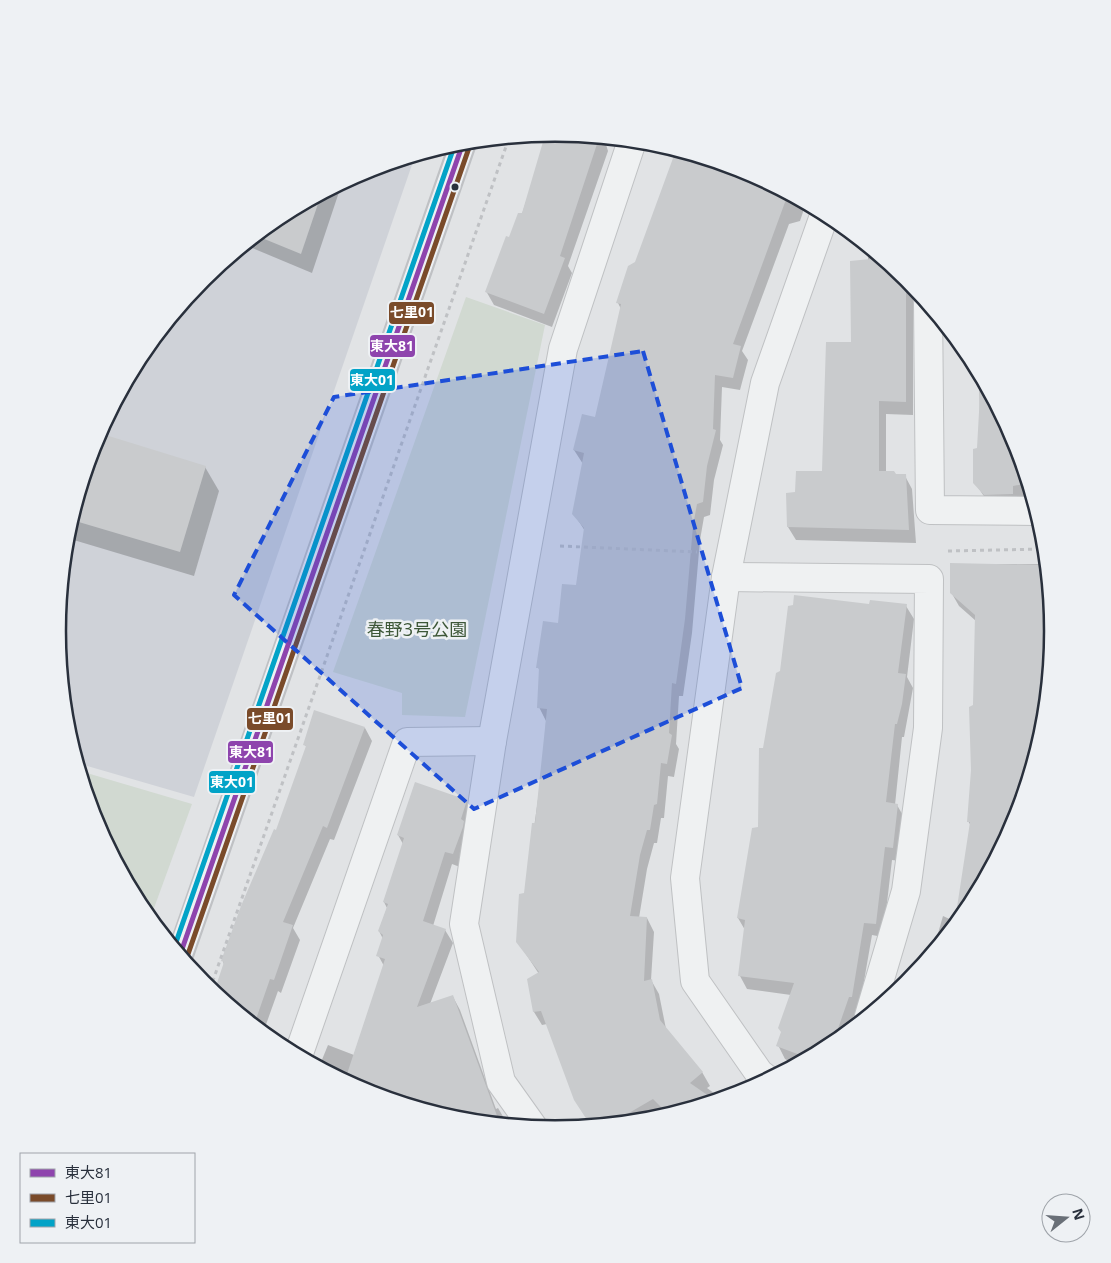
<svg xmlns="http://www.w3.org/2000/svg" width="1111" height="1263" font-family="'Open Sans','Noto Sans JP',sans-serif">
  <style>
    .built { fill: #cfd2d8 }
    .green { fill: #d1d9d1 }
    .shadow { fill: #0003 }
    .building { fill: #c9cbcd }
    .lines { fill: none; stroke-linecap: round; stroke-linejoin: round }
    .street-casing { stroke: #bfc1c3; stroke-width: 30 }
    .path { stroke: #bfc1c4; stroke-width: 3; stroke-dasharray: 4 4; stroke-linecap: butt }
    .street { stroke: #eff1f2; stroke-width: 28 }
    .secondary { stroke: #bfc1c4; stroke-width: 28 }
    .bus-1-casing { stroke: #eef1f4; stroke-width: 9 }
    .bus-2-casing { stroke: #eef1f4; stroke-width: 9 }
    .bus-3-casing { stroke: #eef1f4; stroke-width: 9 }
    .bus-1 { stroke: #8e44ad; stroke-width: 5 }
    .bus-2 { stroke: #7a4b2a; stroke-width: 5 }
    .bus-3 { stroke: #02a3c7; stroke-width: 5 }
    .marked { fill: #1d4ed8; fill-opacity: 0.2; stroke: #1d4ed8; stroke-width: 4; stroke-dasharray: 10 6; stroke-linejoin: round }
    .bus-dot { fill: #29303c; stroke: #eef1f4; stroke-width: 2 }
    .labels { text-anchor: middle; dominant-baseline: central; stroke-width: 5; stroke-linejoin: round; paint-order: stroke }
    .park-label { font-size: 18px; fill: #3d5738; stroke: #eef1f4 }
    .rim { fill: none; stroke: #29303c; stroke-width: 2.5 }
    .line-badge { stroke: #eef1f4; stroke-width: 2 }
    .badge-label { font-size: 14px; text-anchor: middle; font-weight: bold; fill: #fff }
  </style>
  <rect width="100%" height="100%" fill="#e1e3e5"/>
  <polygon class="built" points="415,156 194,797 77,763 67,728 58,631 67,534 96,441 142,355 204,279 279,217 365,171"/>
  <g class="green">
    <polygon points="466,297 545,325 465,717 402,715 402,693 333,672"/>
    <polygon points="80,771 192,804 150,919 141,908 95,822"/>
  </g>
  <g class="shadow">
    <polygon points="548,134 604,138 608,151 568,266 572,273 552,327 494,305 486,291 522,214"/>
    <polygon points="677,150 746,172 806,203 800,221 789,224 742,351 748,360 740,390 722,387 720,440 723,445 714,480 710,515 704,517 700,540 692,633 683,696 679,696 676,744 679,749 674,777 668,776 664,818 661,818 657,843 654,843 647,869 639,918 647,918 654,932 651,980 659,994 666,1029 702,1072 710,1086 707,1088 722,1099 652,1120 591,1126 547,1024 542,1025 534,1012 529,980 539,974 518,942 545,749 546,721 539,707 540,672 538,667 577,586 585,531 574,514 583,464 574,450 596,419 621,309 618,303 636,263"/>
    <polygon points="342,183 312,273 245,245 279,217"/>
    <polygon points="868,247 913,286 913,415 886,414 886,472 905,476 912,489 916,543 796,540 788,527 796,493 824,472 852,343 868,260"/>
    <polygon points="979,372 1016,441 1036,507 992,508 975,483 980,421"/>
    <polygon points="99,435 205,467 219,491 194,576 67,538"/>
    <polygon points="951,564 1047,564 1054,631 1044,729 1015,822 969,908 935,950 934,947 943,916 954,921 955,914 957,915 971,826 968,821 972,770 976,621 959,606 951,592"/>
    <polygon points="870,605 906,606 914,619 907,677 913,688 904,737 902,737 895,805 897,805 905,819 900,861 892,860 883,937 872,935 859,1010 856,1009 849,1032 832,1046 796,1065 785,1059 778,1045 791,995 747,989 740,976 745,930 738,918 759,828 764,749"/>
    <polygon points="365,728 372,741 334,840 330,839 293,928 300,940 281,993 278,991 263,1033 215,993 224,965 223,961 277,832 307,748 305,745"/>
    <polygon points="466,801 473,814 460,867 452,864 433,926 445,930 453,943 430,1004 453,997 460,1010 496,1109 498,1108 508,1125 458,1120 365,1091 319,1067 328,1045 354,1055 384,966 378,955 383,939 379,931 387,908 384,902 403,844 398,835"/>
  </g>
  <g class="building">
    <polygon points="556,134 599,138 560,256 565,258 544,314 485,292 506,236 509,237 518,213 522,213 545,135"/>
    <polygon points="676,150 746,172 788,194 733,344 741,346 733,378 715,375 713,429 716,430 707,466 703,502 697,504 693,526 685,619 676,684 672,683 669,733 672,735 667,764 661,763 657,804 654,805 650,830 647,830 640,855 630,916 647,917 644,981 652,979 660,1020 703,1072 690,1083 716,1101 669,1115 653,1099 610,1124 591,1126 574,1100 541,1011 533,1012 527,979 539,972 516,942 519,894 524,893 532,823 535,823 547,709 537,708 539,668 536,668 543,621 558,623 562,584 576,585 584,528 572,514 584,453 573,450 582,414 595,417 621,304 616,303 628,266 635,262"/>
    <polygon points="321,195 301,254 257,236 279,217"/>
    <polygon points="881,258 906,278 906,402 879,401 879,471 894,471 896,474 906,474 909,530 787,527 786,493 795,492 796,471 822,471 826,342 851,342 850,261"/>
    <polygon points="981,376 1016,441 1024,468 1024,484 1013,486 1013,494 984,495 973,483 973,449 977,448"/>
    <polygon points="99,433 206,466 180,552 72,520"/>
    <polygon points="950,563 1047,565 1054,632 1044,729 1015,822 969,908 954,927 970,822 967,822 971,770 969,707 973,705 975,615 950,593"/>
    <polygon points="794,595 869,604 870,600 907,604 898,673 906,674 902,704 897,724 895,724 886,802 898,804 893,848 885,847 876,924 864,923 852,997 849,997 832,1046 808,1058 776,1046 781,1032 778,1028 794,983 738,976 745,920 737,918 752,828 758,827 759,748 763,748 776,673 780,671 788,606 793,605"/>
    <polygon points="314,710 365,727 327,828 323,826 283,922 293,925 274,980 270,979 254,1025 214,992 224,962 221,961 241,906 274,829 276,830 306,746 303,745"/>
    <polygon points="415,782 467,800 461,819 464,821 463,827 453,854 445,852 423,921 446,929 417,1007 453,995 500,1124 458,1120 416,1107 417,1104 345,1080 385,959 376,956 383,935 378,931 388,904 383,902 404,838 397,835"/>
  </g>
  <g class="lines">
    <g class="street-casing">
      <g id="street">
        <polyline points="928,304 930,510 1037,511"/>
        <polyline points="726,577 929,579 928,728 906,891 869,1016"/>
        <polyline points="298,1056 407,742 492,741"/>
        <polyline points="768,1080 759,1073 695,981 685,878 726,577 765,383 825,213"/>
        <polyline points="533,1127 501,1082 464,924 492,741 563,349 632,141"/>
      </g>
    </g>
    <g class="path">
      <polyline points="560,546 697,552"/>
      <polyline points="948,551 1045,549"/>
      <polyline points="210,989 509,138"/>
    </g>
    <use href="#street" class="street"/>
    <polyline class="secondary" points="180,955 463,143"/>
    <g class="bus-1-casing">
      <polyline id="bus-1" points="180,955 463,143"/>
    </g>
    <g class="bus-2-casing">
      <polyline id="bus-2" points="187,957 470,145"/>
    </g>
    <g class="bus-3-casing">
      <polyline id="bus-3" points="174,948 455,144"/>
    </g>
    <use href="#bus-1" class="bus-1"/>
    <use href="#bus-2" class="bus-2"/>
    <use href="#bus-3" class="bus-3"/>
  </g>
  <path class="marked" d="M 643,351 L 742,688 L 474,809 L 234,595 L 334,397 Z"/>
  <circle class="bus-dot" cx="455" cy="187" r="4.5"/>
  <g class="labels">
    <g class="park-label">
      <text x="417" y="629">春野3号公園</text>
    </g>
  </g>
  <path d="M0 0H1111V1263H0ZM66 631a489 489 0 1 1 978 0a489 489 0 1 1-978 0Z" fill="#eef1f4" fill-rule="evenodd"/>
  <path class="rim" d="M66 631a489 489 0 1 1 978 0a489 489 0 1 1-978 0Z"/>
  <g class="line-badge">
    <rect x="388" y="301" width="47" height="24" rx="5" fill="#7a4b2a"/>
    <rect x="369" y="334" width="47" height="24" rx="5" fill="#8e44ad"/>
    <rect x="349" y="368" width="47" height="24" rx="5" fill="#02a3c7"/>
    <rect x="246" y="707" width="48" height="24" rx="5" fill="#7a4b2a"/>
    <rect x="227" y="740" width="47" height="24" rx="5" fill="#8e44ad"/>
    <rect x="208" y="770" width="48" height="24" rx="5" fill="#02a3c7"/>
  </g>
  <g class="badge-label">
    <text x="412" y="317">七里01</text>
    <text x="392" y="351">東大81</text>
    <text x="372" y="385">東大01</text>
    <text x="270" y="723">七里01</text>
    <text x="251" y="757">東大81</text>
    <text x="232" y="787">東大01</text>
  </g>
  <rect x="20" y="1153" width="175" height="90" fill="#eef1f4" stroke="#9fa4aa"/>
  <rect x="30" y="1169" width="25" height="8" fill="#8e44ad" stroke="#9fa4aa"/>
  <text x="65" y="1178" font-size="15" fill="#29303c">東大81</text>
  <rect x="30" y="1194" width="25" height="8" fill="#7a4b2a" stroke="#9fa4aa"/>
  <text x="65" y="1203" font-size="15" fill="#29303c">七里01</text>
  <rect x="30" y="1219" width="25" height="8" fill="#02a3c7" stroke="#9fa4aa"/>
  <text x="65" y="1228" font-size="15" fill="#29303c">東大01</text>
  <g transform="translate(1066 1218) rotate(73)"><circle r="24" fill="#eef1f4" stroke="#9fa4aa"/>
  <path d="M0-4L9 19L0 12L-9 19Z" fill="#696f77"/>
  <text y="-8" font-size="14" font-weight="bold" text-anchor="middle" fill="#29303c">N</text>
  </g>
</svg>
